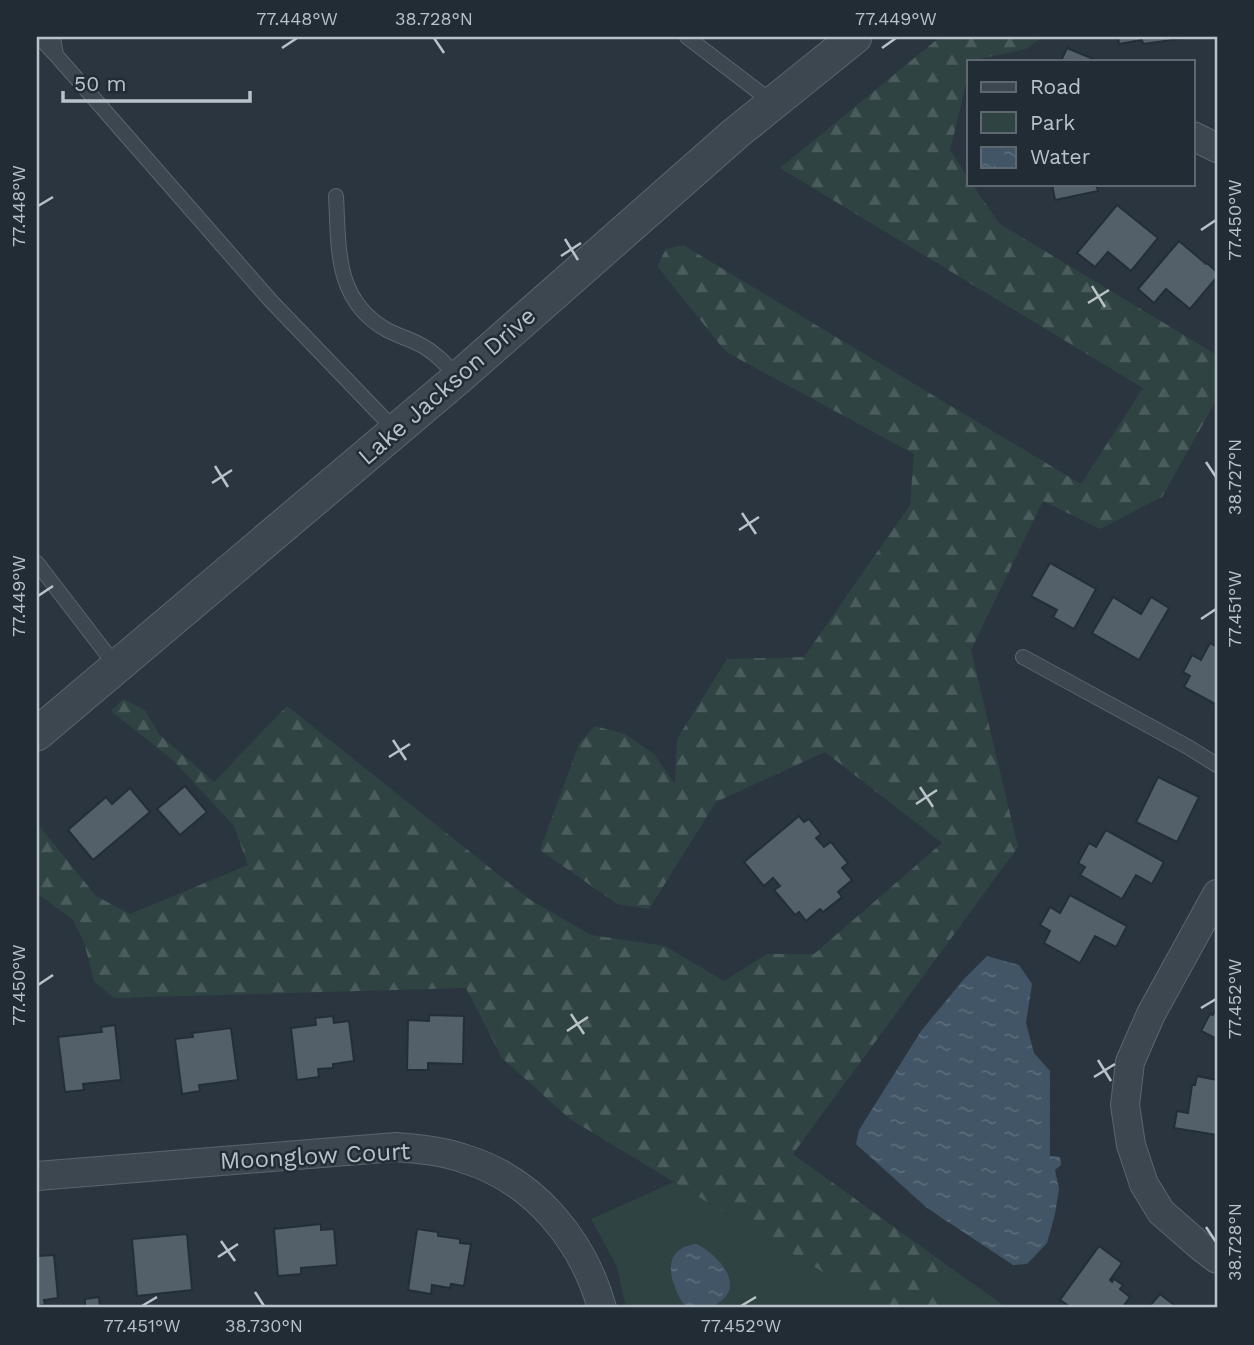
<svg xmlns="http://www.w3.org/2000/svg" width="1254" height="1345" font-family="'Work Sans',sans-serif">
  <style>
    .green { fill: #2f4342 }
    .forest { fill: url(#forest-firs) }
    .water { fill: url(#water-ripples) }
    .building { fill: #536069; stroke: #242e36; stroke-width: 2 }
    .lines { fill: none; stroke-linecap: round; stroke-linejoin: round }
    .service-casing { stroke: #5b656c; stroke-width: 16 }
    .minor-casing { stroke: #5b656c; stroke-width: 30 }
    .tertiary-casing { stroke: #5b656c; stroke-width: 35 }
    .service { stroke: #3d474f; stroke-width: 14 }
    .minor { stroke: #3d474f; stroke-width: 28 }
    .tertiary { stroke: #3d474f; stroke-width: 33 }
    .ticks { fill: none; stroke: #bac2c9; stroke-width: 2.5 }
    .labels { text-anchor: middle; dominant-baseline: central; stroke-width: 5; stroke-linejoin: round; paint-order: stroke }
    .street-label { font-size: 24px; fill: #bac2c9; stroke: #222c34 }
    .neatline { fill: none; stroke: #bac2c9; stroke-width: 2.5 }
    .ticks-label { font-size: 18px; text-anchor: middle; fill: #bac2c9 }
  </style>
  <defs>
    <pattern id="forest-firs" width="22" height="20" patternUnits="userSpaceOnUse" patternTransform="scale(1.75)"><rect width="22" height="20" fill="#2f4342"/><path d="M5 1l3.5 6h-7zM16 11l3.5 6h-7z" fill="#4b5c5c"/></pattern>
    <pattern id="water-ripples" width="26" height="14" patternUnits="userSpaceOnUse" patternTransform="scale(1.75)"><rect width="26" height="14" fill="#415566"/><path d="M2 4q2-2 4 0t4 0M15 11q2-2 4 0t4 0" fill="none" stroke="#5a6c7b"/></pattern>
  </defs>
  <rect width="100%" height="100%" fill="#2a353f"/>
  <g class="green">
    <polygon points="674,1182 882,1308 626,1308 617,1267 591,1219"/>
    <polygon points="930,1253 1007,1308 947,1308 950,1298"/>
  </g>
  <polygon class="forest" points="940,37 1042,37 1026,49 969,61 969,72 950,150 969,179 969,184 972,184 1000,224 1217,355 1217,399 1162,497 1100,529 1043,501 971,650 1018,847 793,1154 930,1253 950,1298 947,1308 882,1308 570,1119 502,1058 466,988 114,998 94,981 84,942 73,920 37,893 37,823 96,896 130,914 248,865 234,826 174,761 111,711 123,699 145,710 159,734 214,782 287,706 529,899 591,935 665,946 724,981 767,954 814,954 942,843 825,752 716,802 649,909 617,904 540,850 579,744 595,726 625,734 654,754 675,784 677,739 727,659 804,657 910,505 914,454 726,352 657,266 666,249 683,245 1081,484 1143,388 780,168"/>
  <g class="water">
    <polygon points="987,956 1019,965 1032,984 1026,1023 1034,1053 1050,1071 1050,1156 1060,1157 1061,1165 1055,1170 1059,1189 1055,1214 1047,1243 1027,1264 1013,1265 927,1208 856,1144 859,1130 921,1031 964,979"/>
    <path d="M 697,1244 C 720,1256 749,1289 713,1306 C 706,1309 693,1311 686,1306 C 681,1302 677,1293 675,1287 C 666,1266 671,1246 697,1244 Z"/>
  </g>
  <g class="building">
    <polygon points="1118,37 1179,37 1180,39 1143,44 1142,40 1119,44"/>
    <polygon points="1067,48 1098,61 1061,61"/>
    <polygon points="1052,184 1096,184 1098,191 1055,200"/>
    <polygon points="1117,205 1158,238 1131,271 1108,252 1095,267 1077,253"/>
    <polygon points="1179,241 1206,264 1207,263 1217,272 1217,277 1190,309 1166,289 1154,303 1138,289"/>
    <polygon points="1050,563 1096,589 1074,629 1053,617 1057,610 1031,596"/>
    <polygon points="1113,597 1141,614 1151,597 1169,608 1139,660 1092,633"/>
    <polygon points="1210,643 1217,647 1217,705 1184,687 1190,676 1183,672 1192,655 1201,660"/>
    <polygon points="1158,777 1199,797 1177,842 1136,822"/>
    <polygon points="185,786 207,812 180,835 157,809"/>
    <polygon points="130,788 150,812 93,860 68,830 106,797 112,804"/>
    <polygon points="799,816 804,822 809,819 821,834 816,838 824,847 831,842 848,863 842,868 852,880 838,892 842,897 823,912 820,909 806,921 799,912 795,915 774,890 780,886 773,878 764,886 744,862"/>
    <polygon points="1106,830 1164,862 1152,884 1136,875 1122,899 1080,875 1085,867 1078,863 1089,843 1096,847"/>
    <polygon points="1070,895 1127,926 1116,947 1095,936 1080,963 1044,943 1050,931 1040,925 1050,907 1060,913"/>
    <polygon points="1217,1007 1217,1039 1201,1031 1210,1014 1213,1015"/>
    <polygon points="429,1015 464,1016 463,1064 428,1063 428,1070 407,1070 408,1020 429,1021"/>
    <polygon points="333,1016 334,1023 349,1021 354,1061 333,1064 333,1068 318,1069 319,1077 297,1080 291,1028 316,1025 315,1018"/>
    <polygon points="115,1025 121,1080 83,1084 84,1090 65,1092 58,1037 102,1032 101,1027"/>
    <polygon points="231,1028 238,1080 199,1085 200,1091 182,1094 175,1039 193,1037 192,1033"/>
    <polygon points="1197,1076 1217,1080 1217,1135 1174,1128 1177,1111 1188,1113 1192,1085 1195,1085"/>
    <polygon points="321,1224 321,1230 334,1229 337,1265 301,1268 301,1274 278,1276 274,1229"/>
    <polygon points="417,1229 438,1232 438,1236 460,1239 460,1243 471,1244 464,1286 451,1284 450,1288 432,1285 431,1294 408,1290"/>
    <polygon points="187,1234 192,1290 137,1296 132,1239"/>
    <polygon points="1099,1246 1122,1263 1110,1280 1112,1282 1114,1279 1123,1285 1120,1289 1130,1297 1122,1308 1072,1308 1060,1300"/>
    <polygon points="54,1255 58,1298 44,1300 45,1305 37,1306 37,1256"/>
    <polygon points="1160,1294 1178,1308 1148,1308"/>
    <polygon points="99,1297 100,1308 85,1308 85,1299"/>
  </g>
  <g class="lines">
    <g class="service-casing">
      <g id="service">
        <polyline points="39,37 56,55"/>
        <polyline points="53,37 56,55 271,301 395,430"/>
        <polyline points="687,37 772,102"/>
        <path d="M 336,196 C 339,248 334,300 387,330 C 396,335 407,338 417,343 C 434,351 446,364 458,378"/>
        <polyline points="37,563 116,666"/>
        <polyline points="1023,657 1188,747 1217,765"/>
      </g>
    </g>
    <g class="minor-casing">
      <g id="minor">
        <polyline points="1193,136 1217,148"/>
        <polyline points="1217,894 1151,1014 1130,1062 1125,1105 1131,1145 1144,1184 1161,1212 1200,1246 1217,1259"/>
        <path d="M 37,1176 L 396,1147 C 420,1149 443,1151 465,1159 C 534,1180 583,1240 602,1308"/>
      </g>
    </g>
    <g class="tertiary-casing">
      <polyline id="tertiary" points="37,734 458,378 736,133 855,37"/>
    </g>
    <use href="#service" class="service"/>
    <use href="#minor" class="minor"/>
    <use href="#tertiary" class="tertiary"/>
  </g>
  <path class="ticks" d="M 434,38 L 444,53M 282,48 L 297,38M 882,48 L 896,38M 38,206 L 53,197M 1201,230 L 1216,220M 565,239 L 578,260M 561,256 L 581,243M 1092,286 L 1105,307M 1088,303 L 1109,290M 1206,462 L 1216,477M 215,466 L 228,487M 212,483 L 232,470M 742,513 L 756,534M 739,530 L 759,517M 38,596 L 53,586M 1201,619 L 1216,609M 393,740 L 406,760M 389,757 L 410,744M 920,787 L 933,807M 916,804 L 937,790M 38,985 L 53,975M 1201,1008 L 1216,999M 571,1014 L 584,1034M 567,1031 L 588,1017M 1098,1060 L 1111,1081M 1094,1077 L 1115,1064M 1206,1227 L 1216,1242M 221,1241 L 235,1261M 218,1257 L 238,1244M 255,1292 L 264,1306M 142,1306 L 157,1297M 741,1306 L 756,1297"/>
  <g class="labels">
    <g class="street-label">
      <text transform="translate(447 386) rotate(-41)">Lake Jackson Drive</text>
      <text transform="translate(315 1156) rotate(-3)">Moonglow Court</text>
    </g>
  </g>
  <rect width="1254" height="1345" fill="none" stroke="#222c34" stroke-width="77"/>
  <rect x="967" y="60" width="228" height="126" fill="#222c34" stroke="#5f6870" stroke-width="2"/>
  <rect x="981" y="82" width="35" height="10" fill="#3d474f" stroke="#5f6870" stroke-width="2"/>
  <text x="1030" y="94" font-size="21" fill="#bac2c9">Road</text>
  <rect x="981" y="112" width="35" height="21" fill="#2f4342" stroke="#5f6870" stroke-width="2"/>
  <text x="1030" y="130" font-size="21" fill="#bac2c9">Park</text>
  <rect x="981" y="147" width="35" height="21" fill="url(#water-ripples)" stroke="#5f6870" stroke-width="2"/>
  <text x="1030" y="164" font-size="21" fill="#bac2c9">Water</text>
  <path d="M63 91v10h187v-10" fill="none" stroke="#bac2c9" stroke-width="3.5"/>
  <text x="74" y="91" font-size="21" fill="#bac2c9" stroke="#222c34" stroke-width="5" paint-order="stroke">50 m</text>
  <rect x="38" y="38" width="1178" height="1268" class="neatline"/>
  <g class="ticks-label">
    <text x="297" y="25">77.448°W</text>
    <text x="434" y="25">38.728°N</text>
    <text x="896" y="25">77.449°W</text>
    <text transform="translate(19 206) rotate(-90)" y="6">77.448°W</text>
    <text transform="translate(1235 220) rotate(-90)" y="6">77.450°W</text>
    <text transform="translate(1235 477) rotate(-90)" y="6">38.727°N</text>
    <text transform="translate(19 596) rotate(-90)" y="6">77.449°W</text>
    <text transform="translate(1235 609) rotate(-90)" y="6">77.451°W</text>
    <text transform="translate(19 985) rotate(-90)" y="6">77.450°W</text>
    <text transform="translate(1235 999) rotate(-90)" y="6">77.452°W</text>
    <text transform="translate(1235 1242) rotate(-90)" y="6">38.728°N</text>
    <text x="142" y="1332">77.451°W</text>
    <text x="264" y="1332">38.730°N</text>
    <text x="741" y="1332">77.452°W</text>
  </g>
</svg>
